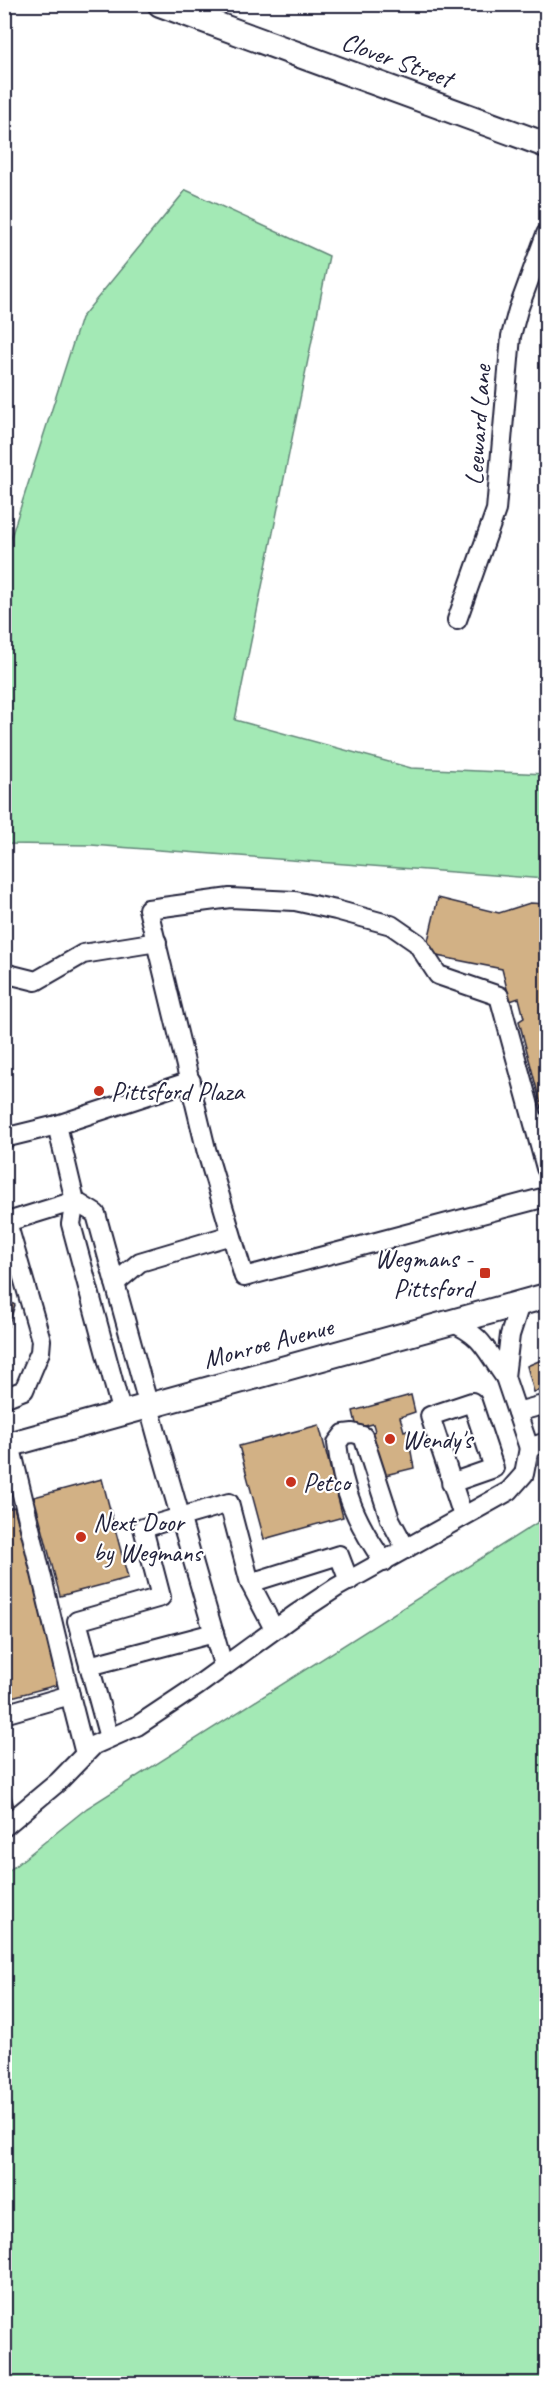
<svg xmlns="http://www.w3.org/2000/svg" width="551" height="2388" font-family="Caveat,sans-serif">
  <style>
    .green { fill: #a3e9b5; stroke: #628678; stroke-width: 1.5 }
    .building { fill: #d2b185; stroke: #22223b; stroke-width: 1.5 }
    .lines { fill: none; stroke-linecap: round; stroke-linejoin: round }
    .minor-casing { stroke: #22223b; stroke-width: 22 }
    .major-casing { stroke: #22223b; stroke-width: 28 }
    .minor { stroke: #fff; stroke-width: 18 }
    .major { stroke: #fff; stroke-width: 24 }
    .poi-dot { fill: #c8321e; stroke: #fff; stroke-width: 2 }
    .labels { text-anchor: middle; dominant-baseline: central; stroke-width: 4.5; stroke-linejoin: round; paint-order: stroke }
    .street-label { font-size: 26px; fill: #22223b; stroke: #fff }
    .poi-label { font-size: 26px; fill: #22223b; stroke: #fff; text-anchor: start }
  </style>
  <rect width="100%" height="100%" fill="#fff"/>
  <filter id="ink" filterUnits="userSpaceOnUse"><feTurbulence type="fractalNoise" baseFrequency=".0167" numOctaves="2"/><feDisplacementMap in="SourceGraphic" scale="12" xChannelSelector="R" yChannelSelector="G"/><feConvolveMatrix kernelMatrix="1 2 1 2 8 2 1 2 1" color-interpolation-filters="sRGB"/></filter>
  <g filter="url(#ink)">
    <g class="green">
      <polygon points="186,190 329,256 235,720 411,768 546,774 546,879 91,845 5,844 5,556 81,318"/>
      <polygon points="546,1517 546,2383 5,2383 5,1874 87,1808"/>
    </g>
    <g class="building">
      <polygon points="438,898 499,913 530,903 546,904 546,1124 519,1021 524,1018 519,998 510,1001 502,969 432,955 427,945"/>
      <polygon points="4,1298 15,1305 4,1337"/>
      <polygon points="546,1358 546,1389 534,1392 527,1366"/>
      <polygon points="411,1395 415,1412 400,1417 404,1431 407,1430 414,1468 381,1476 370,1433 375,1431 373,1424 357,1428 353,1411"/>
      <polygon points="319,1425 343,1517 264,1539 239,1446"/>
      <polygon points="102,1479 128,1578 60,1596 34,1497"/>
      <polygon points="14,1507 61,1684 4,1699 4,1510"/>
      <polygon points="4,1770 14,1807 4,1809"/>
    </g>
    <g class="lines">
      <g class="minor-casing">
        <g id="minor">
          <polyline points="457,620 496,510 511,336 518,310 546,234"/>
          <polyline points="4,973 36,981 83,954 157,942"/>
          <polyline points="57,1125 75,1201 71,1224 122,1414"/>
          <polyline points="4,1138 57,1125 191,1081"/>
          <polyline points="546,1168 499,996 438,975 417,943 391,925 336,910 295,901 230,898 148,909 206,1149 244,1277 546,1197"/>
          <polyline points="75,1201 96,1214 157,1436 223,1665"/>
          <polyline points="4,1223 75,1201"/>
          <polyline points="115,1283 140,1262 231,1235"/>
          <path d="M 451,1322 C 485,1337 485,1350 505,1377 L 510,1335 L 520,1304"/>
          <polyline points="505,1377 529,1448 546,1442"/>
          <polyline points="4,1398 24,1390 40,1352 41,1340 7,1222"/>
          <polyline points="517,1412 539,1406"/>
          <polyline points="451,1483 494,1468 472,1402 430,1416 463,1516"/>
          <path d="M 384,1562 C 357,1524 342,1490 337,1443 L 344,1434 L 353,1433 L 363,1436 L 390,1519 L 406,1549"/>
          <polyline points="250,1583 274,1629"/>
          <polyline points="89,1666 214,1633"/>
          <polyline points="70,1695 85,1754"/>
          <polyline points="4,1714 70,1695 10,1444"/>
          <polyline points="109,1738 77,1621 161,1597 143,1528 229,1503 250,1583 339,1555 349,1581"/>
          <polyline points="4,1827 58,1782 94,1745 137,1726 197,1686 296,1614 337,1587 509,1491 524,1474 529,1448"/>
        </g>
      </g>
      <g class="major-casing">
        <g id="major">
          <polyline points="160,4 546,145"/>
          <polyline points="4,1446 546,1296"/>
        </g>
      </g>
      <use href="#minor" class="minor"/>
      <use href="#major" class="major"/>
    </g>
  </g>
  <g class="poi-dot">
    <circle cx="99" cy="1091" r="6"/>
    <rect x="479" y="1267" width="12" height="12" rx="3"/>
    <circle cx="390" cy="1439" r="6"/>
    <circle cx="291" cy="1482" r="6"/>
    <circle cx="81" cy="1537" r="6"/>
  </g>
  <g class="labels">
    <g class="street-label">
      <text transform="translate(397 60) rotate(20)">Clover Street</text>
      <text transform="translate(478 425) rotate(-86)">Leeward Lane</text>
      <text transform="translate(268 1343) rotate(-15)">Monroe Avenue</text>
    </g>
    <g class="poi-label">
      <text x="111" y="1091">Pittsford Plaza</text>
      <text x="473" y="1258" text-anchor="end">Wegmans -<tspan x="473" dy="30">Pittsford</tspan></text>
      <text x="402" y="1439">Wendy's</text>
      <text x="303" y="1482">Petco</text>
      <text x="93" y="1522">Next Door<tspan x="93" dy="30">by Wegmans</tspan></text>
    </g>
  </g>
  <rect width="551" height="2388" fill="none" stroke="#fff" stroke-width="24"/>
  <rect x="12" y="12" width="527" height="2364" fill="none" stroke="#22223b" stroke-width="2" filter="url(#ink)"/>
</svg>
